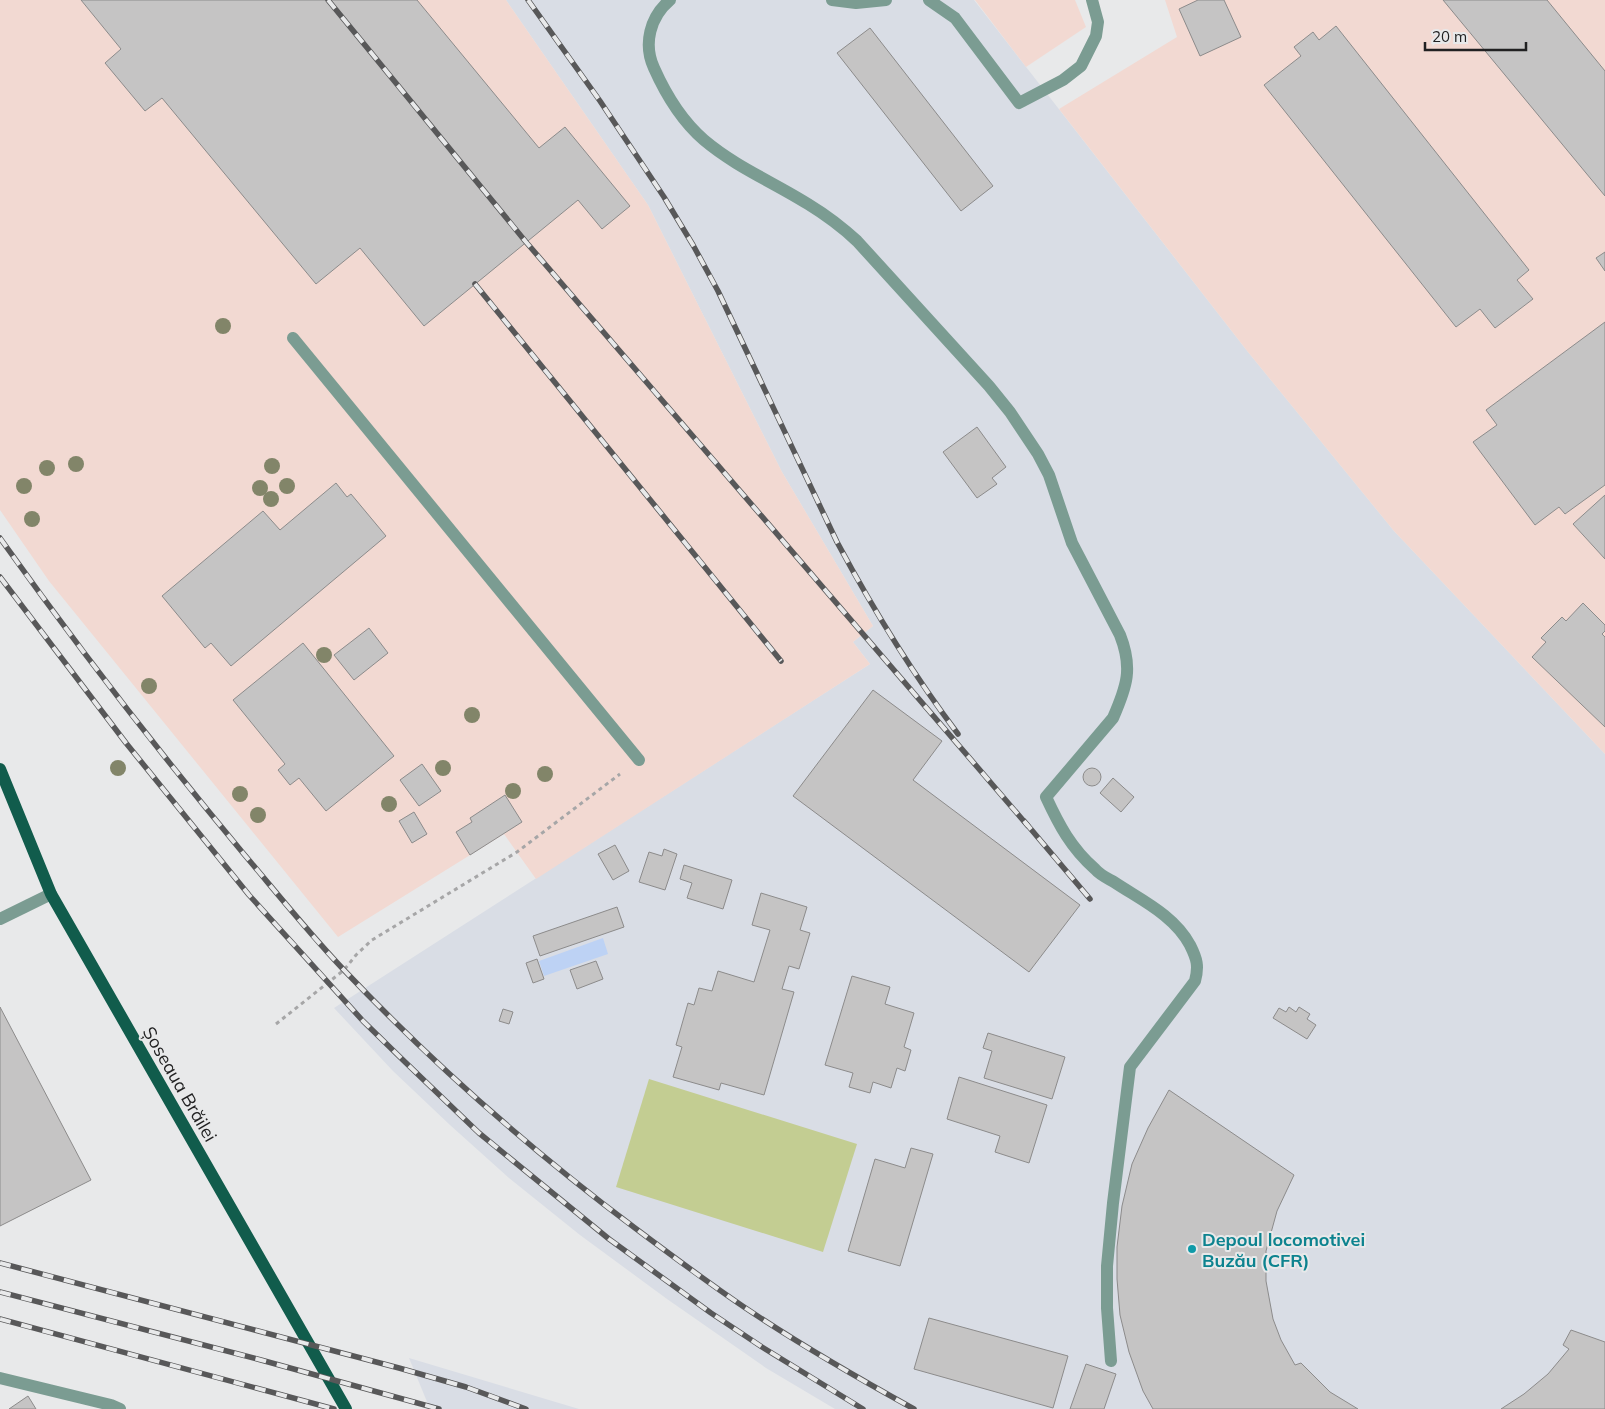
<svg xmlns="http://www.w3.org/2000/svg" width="1605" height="1409" font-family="Mulish,sans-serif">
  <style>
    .built { fill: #d9dde5 }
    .industrial { fill: #f2d9d2 }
    .green { fill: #c3cd92 }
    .water { fill: #bdd2f4 }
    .building { fill: #c5c4c4; stroke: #8c8b8b }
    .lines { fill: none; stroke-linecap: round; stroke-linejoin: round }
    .path { stroke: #a6a6a7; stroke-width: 3; stroke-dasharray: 4 4; stroke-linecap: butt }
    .minor { stroke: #7b9c92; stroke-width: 12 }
    .major { stroke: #115c4c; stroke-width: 12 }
    .rail-casing { stroke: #585859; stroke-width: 5.5 }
    .rail { stroke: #e8e9ea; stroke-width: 4; stroke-dasharray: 11; stroke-linecap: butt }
    .tree { fill: #828569 }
    .culture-dot { fill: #0f9aa8; stroke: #e8e9ea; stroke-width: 2 }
    .labels { text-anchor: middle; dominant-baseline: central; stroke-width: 4; stroke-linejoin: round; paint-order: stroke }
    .street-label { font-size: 18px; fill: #212122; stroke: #e8e9ea }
    .culture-label { font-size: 18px; font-weight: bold; fill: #0d838f; stroke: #e8e9ea; text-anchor: start }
  </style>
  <rect width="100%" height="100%" fill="#e8e9ea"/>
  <g class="built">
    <polygon points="506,0 974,0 1248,352 1394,531 1605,754 1605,1409 835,1409 766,1368 667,1299 580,1235 509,1178 450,1125 393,1071 334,1008 870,664 853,642 873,626 782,472 648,205"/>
    <polygon points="409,1358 579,1409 430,1409"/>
  </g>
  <g class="industrial">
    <polygon points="0,0 506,0 648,205 782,472 873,626 853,642 870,664 536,879 504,834 338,937 49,581 0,510"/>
    <polygon points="975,0 1075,0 1086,27 1026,67"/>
    <polygon points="1165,0 1605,0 1605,754 1394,531 1248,352 1059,109 1177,37"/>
  </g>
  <polygon class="green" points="649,1079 857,1144 823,1252 616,1187"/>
  <polygon class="water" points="603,938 608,954 544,976 539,961"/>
  <g class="building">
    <polygon points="81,0 417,0 539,148 565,127 630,206 602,229 578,200 424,326 360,248 316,284 162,98 145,111 105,63 121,49"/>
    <polygon points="1198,0 1224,0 1241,37 1200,56 1179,9"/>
    <polygon points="1443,0 1547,0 1605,71 1605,196"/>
    <polygon points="1336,26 1529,270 1517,280 1533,299 1495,328 1480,309 1456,327 1264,85 1301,56 1294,47 1313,32 1319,40"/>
    <polygon points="870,28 993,186 961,211 837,53"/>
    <polygon points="1605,252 1605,271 1596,258"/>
    <polygon points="1605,322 1605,485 1565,514 1559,507 1535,525 1473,442 1497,425 1486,410"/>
    <polygon points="977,427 1006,467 992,478 997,484 977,498 943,452"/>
    <polygon points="336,483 347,497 351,494 386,536 231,666 211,643 205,648 162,596 263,511 280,530"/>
    <polygon points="1605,495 1605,559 1573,524"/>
    <polygon points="1583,603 1605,625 1605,631 1602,634 1605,637 1605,727 1532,657 1546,642 1541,638 1562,617 1566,621"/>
    <polygon points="369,628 388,653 354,680 334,655"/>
    <polygon points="303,643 394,756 326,811 299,778 290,785 278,770 285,764 233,700"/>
    <polygon points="873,690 942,741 913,780 1080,905 1029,972 793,796"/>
    <polygon points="422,764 441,791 419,806 400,780"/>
    <circle cx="1092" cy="777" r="9"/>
    <polygon points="1113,778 1134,797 1121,812 1100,793"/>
    <polygon points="505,795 522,822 470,855 456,832 472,822 470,818"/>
    <polygon points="414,812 427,834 412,843 399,821"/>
    <polygon points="615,845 629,871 613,880 598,854"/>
    <polygon points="664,849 677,854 665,890 639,882 649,852 662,856"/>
    <polygon points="684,865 732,880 723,909 687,898 692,883 680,879"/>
    <polygon points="761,893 807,907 800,930 810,933 799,969 789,966 782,989 794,992 764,1095 721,1083 719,1090 673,1077 682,1047 676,1045 688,1003 694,1005 699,988 712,991 718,971 754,982 770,930 752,925"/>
    <polygon points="617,907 624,927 540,956 533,936"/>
    <polygon points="537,959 544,979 533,983 526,963"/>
    <polygon points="596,961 603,979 577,989 570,970"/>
    <polygon points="852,976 890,987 885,1004 914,1013 904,1047 911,1050 905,1071 897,1068 891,1088 873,1082 870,1093 849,1087 853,1073 825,1065"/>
    <polygon points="0,1007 91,1180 0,1226"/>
    <polygon points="1289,1007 1296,1012 1299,1007 1310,1014 1307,1019 1316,1025 1307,1039 1273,1018 1279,1008 1286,1012"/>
    <polygon points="503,1009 513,1012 509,1024 499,1021"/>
    <polygon points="988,1033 1065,1057 1052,1099 984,1078 992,1051 983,1048"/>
    <polygon points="959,1077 1047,1105 1029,1163 995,1152 1000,1136 947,1119"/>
    <polygon points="1169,1090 1294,1175 1277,1211 1266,1251 1266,1281 1273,1319 1281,1340 1295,1365 1301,1363 1330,1392 1358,1409 1153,1409 1143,1391 1129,1352 1120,1315 1117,1279 1117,1247 1122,1206 1132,1164 1148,1128"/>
    <polygon points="911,1148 933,1154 900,1266 848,1251 875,1159 905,1168"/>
    <polygon points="929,1318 1068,1356 1053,1408 914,1369"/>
    <polygon points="1571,1330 1605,1342 1605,1409 1501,1409 1524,1394 1548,1374 1569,1349 1563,1345"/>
    <polygon points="1086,1364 1116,1374 1104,1409 1070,1409"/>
    <polygon points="28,1396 36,1409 9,1409"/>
  </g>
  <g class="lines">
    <polyline class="path" points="276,1024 344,970 356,955 372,940 517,852 620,774"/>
    <g class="minor">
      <path d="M 670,0 C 650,17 643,44 654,68 C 666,95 682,121 704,140 C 736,167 773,182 808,204 C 826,215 842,227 857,241 L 989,386 L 1010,412 L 1038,454 L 1049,475 L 1072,543 L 1120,635 C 1133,668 1127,686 1113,718 L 1046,797 C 1059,825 1071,848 1095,869 C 1100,875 1107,878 1114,882 C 1141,900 1174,915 1190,945 C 1197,959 1199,966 1195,981 L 1130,1067 L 1113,1203 L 1107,1266 L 1107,1308 L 1111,1361"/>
      <polyline points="832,0 856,3 886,0"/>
      <polyline points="929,0 955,18 1019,103 1063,80 1081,66 1096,36 1098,22 1092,0"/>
      <polyline points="293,338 639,760"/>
      <polyline points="0,919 51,894"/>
      <polyline points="0,1378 111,1405 120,1409"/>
    </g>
    <polyline class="major" points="0,769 51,894 346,1409"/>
    <g class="rail-casing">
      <g id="rail">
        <polyline points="328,0 526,242 1028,826"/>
        <path d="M 528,0 L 600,101 L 664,197 L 693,245 L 718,291 L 837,542 C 873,609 912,673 958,734"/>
        <polyline points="475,284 781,661"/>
        <path d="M 0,538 C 77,646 158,751 243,853 C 276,892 308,932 343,969 C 433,1064 531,1150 635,1228 C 671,1255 707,1282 744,1307 C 799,1344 856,1377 914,1409"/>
        <polyline points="0,577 126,743 249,895 363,1021 404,1061 479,1133 609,1239 711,1313 762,1347 863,1409"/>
        <polyline points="1024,821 1090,899"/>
        <polyline points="0,1263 399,1368 466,1387 526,1409"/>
        <polyline points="0,1292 261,1360 439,1409"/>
        <polyline points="0,1319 334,1409"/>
      </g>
    </g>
    <use href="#rail" class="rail"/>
  </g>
  <g class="tree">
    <circle cx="223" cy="326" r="8"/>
    <circle cx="76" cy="464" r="8"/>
    <circle cx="272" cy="466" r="8"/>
    <circle cx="47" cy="468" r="8"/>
    <circle cx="24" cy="486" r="8"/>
    <circle cx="287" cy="486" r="8"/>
    <circle cx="260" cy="488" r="8"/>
    <circle cx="271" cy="499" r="8"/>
    <circle cx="32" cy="519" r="8"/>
    <circle cx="324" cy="655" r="8"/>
    <circle cx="149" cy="686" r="8"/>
    <circle cx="472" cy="715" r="8"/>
    <circle cx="118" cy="768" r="8"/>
    <circle cx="443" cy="768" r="8"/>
    <circle cx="545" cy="774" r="8"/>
    <circle cx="513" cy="791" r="8"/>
    <circle cx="240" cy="794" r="8"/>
    <circle cx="389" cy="804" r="8"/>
    <circle cx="258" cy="815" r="8"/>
  </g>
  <circle class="culture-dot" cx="1192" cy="1249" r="5"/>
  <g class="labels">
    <g class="street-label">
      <text transform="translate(180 1084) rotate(60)">Șoseaua Brăilei</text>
    </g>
    <g class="culture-label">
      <text x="1202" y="1239">Depoul locomotivei<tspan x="1202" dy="21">Buzău (CFR)</tspan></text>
    </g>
  </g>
  <path d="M1425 42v8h101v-8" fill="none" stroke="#212122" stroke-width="2.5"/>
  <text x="1432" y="42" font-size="15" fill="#212122" stroke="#e8e9ea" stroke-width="4" paint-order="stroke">20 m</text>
</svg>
